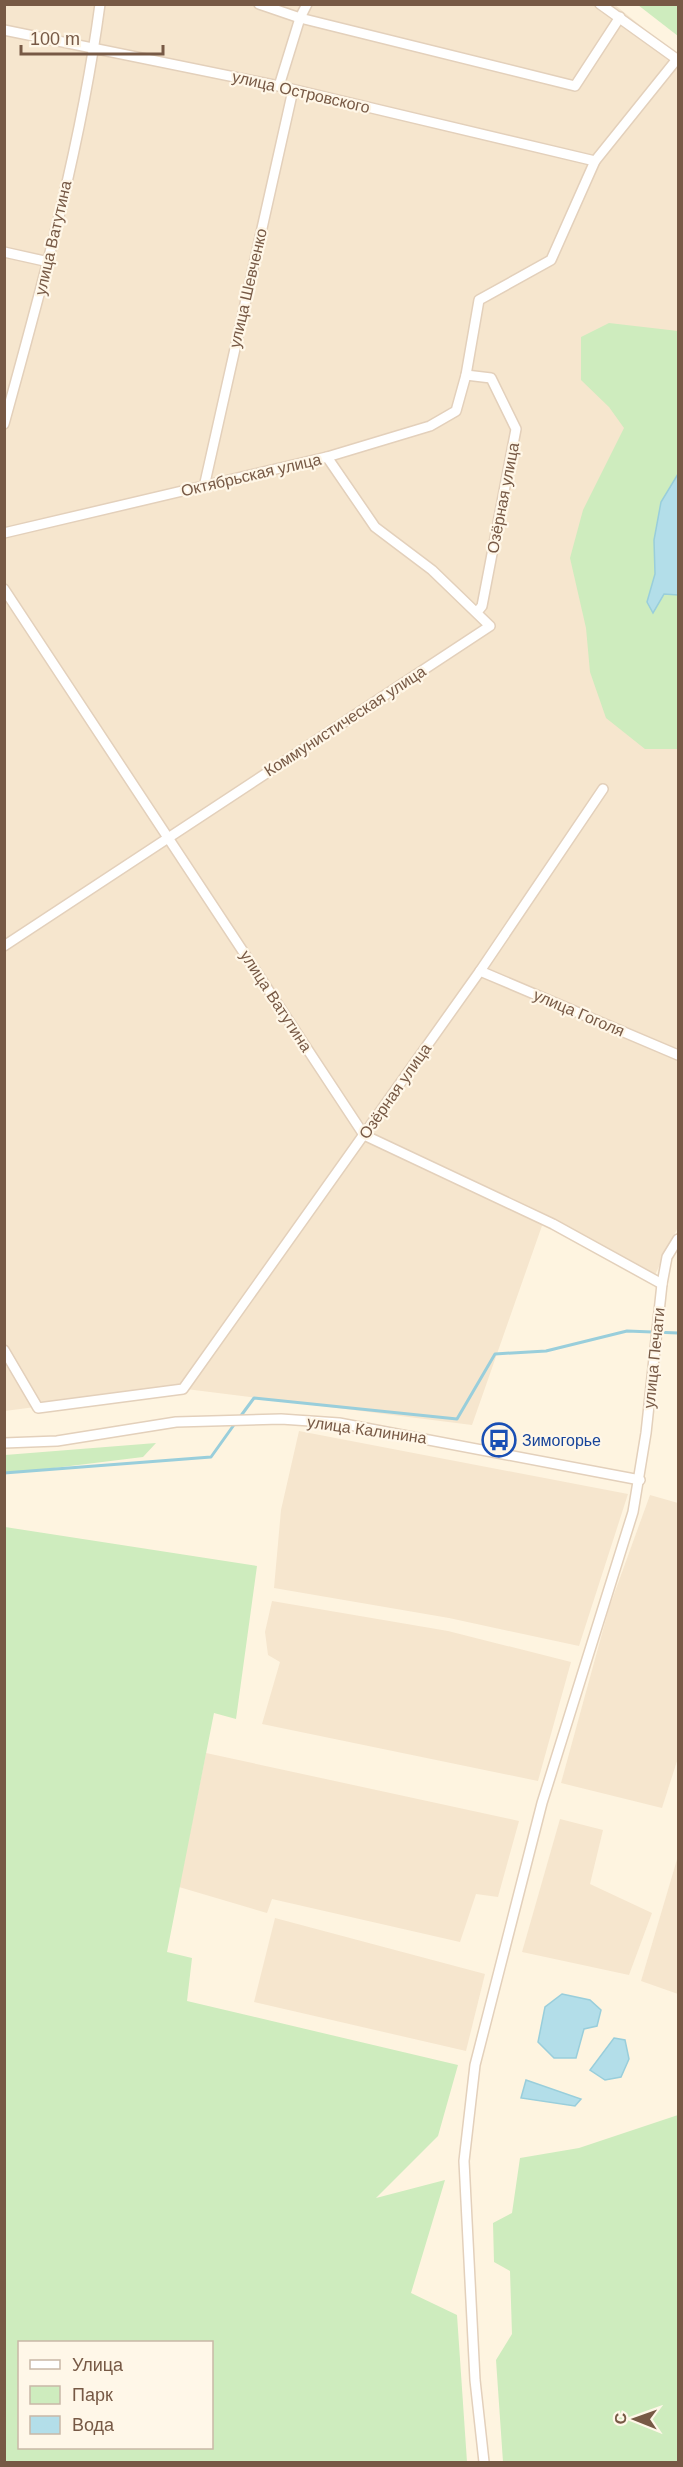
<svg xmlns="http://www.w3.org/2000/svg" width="683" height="2467" font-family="Arial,sans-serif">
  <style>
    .residential { fill: #f6e6ce }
    .green { fill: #ceecbe; fill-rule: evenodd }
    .water { fill: #b3dee9; stroke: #99cedb; stroke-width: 1.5 }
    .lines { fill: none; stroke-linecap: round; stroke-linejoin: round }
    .stream { stroke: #99cedb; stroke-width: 3 }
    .minor-casing { stroke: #e3d0bb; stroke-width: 12 }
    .minor { stroke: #fff; stroke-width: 9 }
    .labels { text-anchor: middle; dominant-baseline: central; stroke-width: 4.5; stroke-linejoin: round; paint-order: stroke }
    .street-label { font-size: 16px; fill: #775945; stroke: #fff7e8 }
    .transit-label { font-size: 16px; fill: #164399; stroke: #fff7e8; text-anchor: start }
  </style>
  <rect width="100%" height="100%" fill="#fef4e0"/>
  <g class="residential">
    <polygon points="4,5 615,5 678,56 678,1227 655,1275 544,1220 472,1425 178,1388 5,1411"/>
    <polygon points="299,1431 628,1494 579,1646 449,1618 274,1588 281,1510"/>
    <polygon points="650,1495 678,1503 678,1758 662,1808 561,1783 609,1608"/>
    <polygon points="272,1601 448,1631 571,1662 538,1781 262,1724 280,1662 268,1655 265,1632"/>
    <polygon points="206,1753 519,1821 498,1897 476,1894 460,1942 272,1899 267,1913 179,1887"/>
    <polygon points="560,1819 603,1830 590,1884 652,1913 629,1975 522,1952"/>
    <polygon points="678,1856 678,1994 641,1981"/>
    <polygon points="275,1918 485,1974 466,2051 254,2002"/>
  </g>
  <g class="green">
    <polygon points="638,5 678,5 678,36"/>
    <polygon points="609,323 678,331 678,474 654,540 655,574 647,602 664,594 678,595 678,749 645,749 606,718 590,672 586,628 570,558 583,510 624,428 609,407 581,380 581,337"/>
    <polygon points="156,1443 143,1457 5,1474 5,1455"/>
    <path d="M 5,1527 L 257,1566 L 236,1719 L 214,1713 L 167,1952 L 192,1958 L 187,2001 L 458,2065 L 438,2136 L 376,2198 L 445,2180 L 411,2293 L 457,2315 L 467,2462 L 5,2462 ZM 20,2342 L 212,2342 L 212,2448 L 20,2448 Z"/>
    <polygon points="678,2115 678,2462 503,2462 496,2360 512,2334 510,2271 494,2262 493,2223 512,2213 520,2158 579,2148"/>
  </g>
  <g class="water">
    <polygon points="678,474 678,595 664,594 653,613 647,602 655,574 654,540 661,502"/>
    <polygon points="562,1994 590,2000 601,2010 597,2026 584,2029 576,2058 554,2058 538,2042 545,2007"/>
    <polygon points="614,2038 625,2040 629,2059 621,2077 605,2080 590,2070"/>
    <polygon points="526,2080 581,2099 575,2106 521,2098"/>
  </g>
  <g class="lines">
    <g class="stream">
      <polyline points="240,1417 254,1398 457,1419 495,1354 546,1351 627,1331 678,1333"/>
      <polyline points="4,1473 211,1457 236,1422"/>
    </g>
    <g class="minor-casing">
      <g id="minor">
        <polyline points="259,4 300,18 575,86 620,17"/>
        <polyline points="600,4 678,60"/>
        <polyline points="4,30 279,86 595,161"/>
        <polyline points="279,86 300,18 307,4"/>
        <polyline points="4,252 49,262"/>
        <polyline points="466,375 491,378 516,429 482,606 477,612"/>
        <path d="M 4,424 C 42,286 81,147 100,4"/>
        <polyline points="204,487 293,90"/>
        <polyline points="4,533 327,457 430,426 456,411 466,375 479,300 551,260 595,161 677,59"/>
        <polyline points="4,589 364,1135 553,1224 662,1284"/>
        <polyline points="4,946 490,626 432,570 375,527 327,457"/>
        <polyline points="480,971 678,1055"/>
        <polyline points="4,1350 38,1408 183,1389 480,971 603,789"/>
        <polyline points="4,1443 57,1441 176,1422 281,1419 339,1423 640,1480"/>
        <polyline points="484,2462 475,2380 464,2161 475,2065 542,1803 633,1512 646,1433 662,1284 667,1257 678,1239"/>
      </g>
    </g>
    <use href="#minor" class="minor"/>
  </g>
  <defs>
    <g id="bus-ring" transform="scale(1.725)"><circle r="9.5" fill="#fff7e8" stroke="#1a4fb4" stroke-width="1.5"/><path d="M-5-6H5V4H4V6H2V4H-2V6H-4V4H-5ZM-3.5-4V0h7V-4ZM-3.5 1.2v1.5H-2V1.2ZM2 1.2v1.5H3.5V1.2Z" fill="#1a4fb4"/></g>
  </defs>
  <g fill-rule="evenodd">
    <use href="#bus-ring" x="499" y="1440"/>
  </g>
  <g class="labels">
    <g class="street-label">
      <text transform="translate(301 92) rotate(13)">улица Островского</text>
      <text transform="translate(53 238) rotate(-77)">улица Ватутина</text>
      <text transform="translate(248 288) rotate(-77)">улица Шевченко</text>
      <text transform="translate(251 475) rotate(-13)">Октябрьская улица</text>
      <text transform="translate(503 498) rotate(-79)">Озёрная улица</text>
      <text transform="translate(345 721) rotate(-33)">Коммунистическая улица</text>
      <text transform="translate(276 1001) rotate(57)">улица Ватутина</text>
      <text transform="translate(579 1013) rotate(23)">улица Гоголя</text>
      <text transform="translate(395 1091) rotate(-55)">Озёрная улица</text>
      <text transform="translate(654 1358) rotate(-84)">улица Печати</text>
      <text transform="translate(367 1430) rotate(8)">улица Калинина</text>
    </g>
    <g class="transit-label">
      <text x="522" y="1440">Зимогорье</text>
    </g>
  </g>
  <rect width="683" height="2467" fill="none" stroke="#775945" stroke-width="12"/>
  <rect x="18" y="2341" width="195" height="108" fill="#fff7e8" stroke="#c9b8a7" stroke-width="1.5"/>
  <rect x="30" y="2360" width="30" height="9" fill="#ffffff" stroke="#c9b8a7" stroke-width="1.5"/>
  <text x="72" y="2371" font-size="18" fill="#775945">Улица</text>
  <rect x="30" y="2386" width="30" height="18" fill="#ceecbe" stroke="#c9b8a7" stroke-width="1.5"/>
  <text x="72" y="2401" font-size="18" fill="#775945">Парк</text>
  <rect x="30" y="2416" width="30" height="18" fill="#b3dee9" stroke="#c9b8a7" stroke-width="1.5"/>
  <text x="72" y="2431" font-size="18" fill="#775945">Вода</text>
  <g transform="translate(635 2419) rotate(271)" stroke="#fff7e8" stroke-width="4.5" paint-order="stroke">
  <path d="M0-4.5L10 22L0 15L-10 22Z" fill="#775945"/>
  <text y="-9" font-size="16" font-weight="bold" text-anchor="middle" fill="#775945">С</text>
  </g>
  <path d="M21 45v9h142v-9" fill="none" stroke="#775945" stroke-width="3"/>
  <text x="30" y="45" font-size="18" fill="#775945" stroke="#fff7e8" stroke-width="4.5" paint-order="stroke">100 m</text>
</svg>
